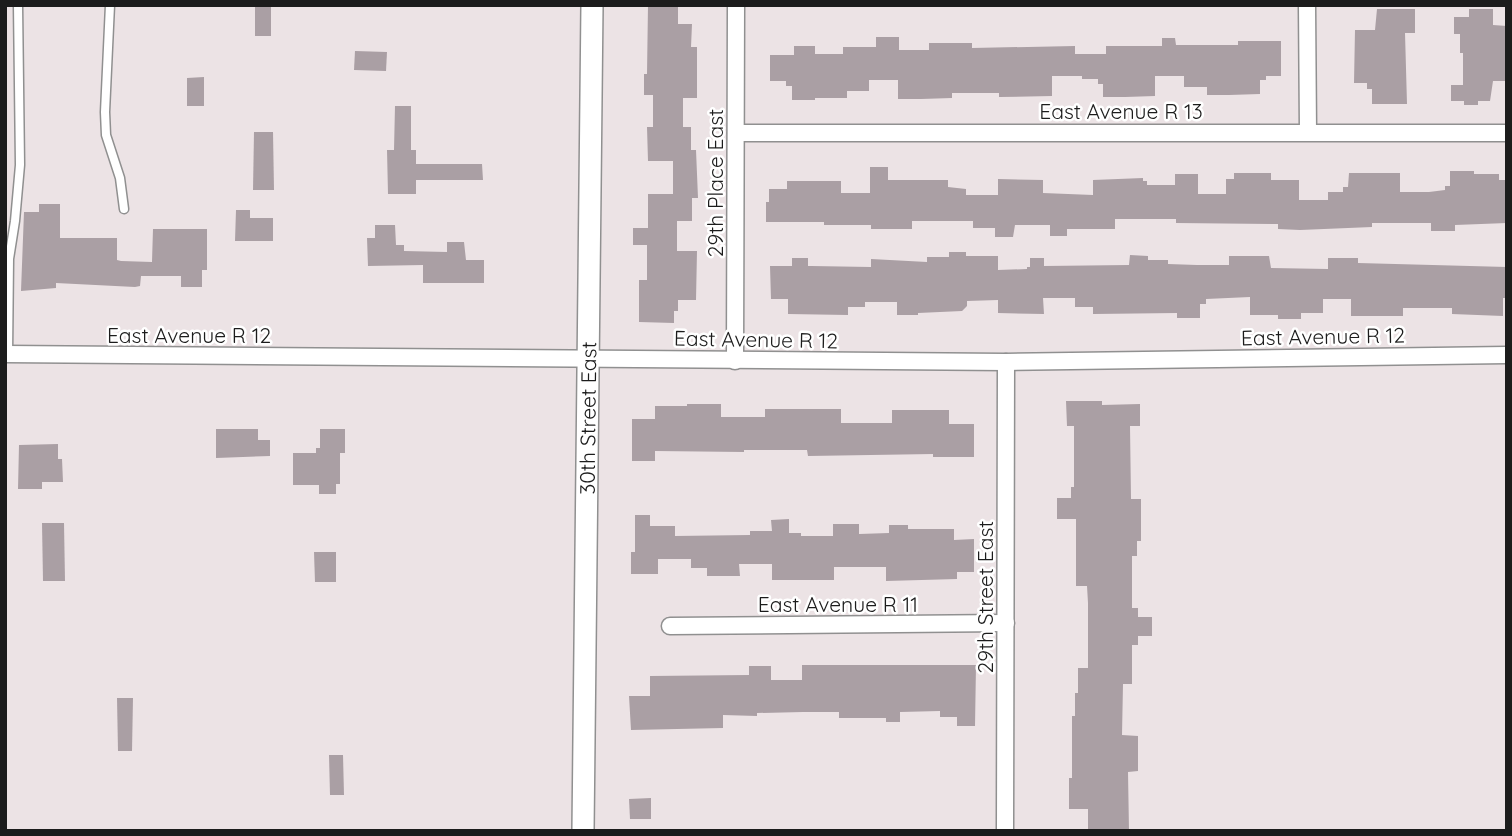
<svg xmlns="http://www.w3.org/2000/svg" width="1512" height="836" font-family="Quicksand,sans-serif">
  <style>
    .building { fill: #aa9fa4 }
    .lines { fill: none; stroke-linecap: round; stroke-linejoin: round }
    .service-casing { stroke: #909090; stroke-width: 11 }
    .minor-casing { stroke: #909090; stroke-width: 19 }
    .tertiary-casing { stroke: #909090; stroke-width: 24 }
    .service { stroke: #fff; stroke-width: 8 }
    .minor { stroke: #fff; stroke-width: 16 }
    .tertiary { stroke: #fff; stroke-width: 21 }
    .labels { text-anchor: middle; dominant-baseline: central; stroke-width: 5; stroke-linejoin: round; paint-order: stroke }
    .street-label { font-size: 21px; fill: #1c1c1c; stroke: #fff }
  </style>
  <rect width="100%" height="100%" fill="#ece3e5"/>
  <g class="building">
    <rect x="255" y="5" width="16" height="31"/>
    <polygon points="648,5 678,5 678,24 692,24 691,47 697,47 697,98 683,98 683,127 691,127 691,150 696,150 698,198 692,198 692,221 677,221 677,251 697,251 696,300 678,300 678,311 674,311 674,323 639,322 639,280 647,280 647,245 633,245 633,228 648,228 648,194 673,194 673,161 648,161 647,127 653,127 653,95 644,95 644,74 647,74"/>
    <polygon points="1377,9 1415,9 1415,33 1405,33 1407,104 1372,104 1372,89 1367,89 1367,83 1354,83 1355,30 1375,30"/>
    <polygon points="1469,9 1493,9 1493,25 1507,26 1507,81 1493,81 1490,101 1478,101 1478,105 1464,105 1464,101 1451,101 1451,85 1463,85 1463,53 1460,53 1460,34 1454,34 1454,17 1469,17"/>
    <polygon points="876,37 899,37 899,50 929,50 929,43 972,43 972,48 1075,46 1075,54 1106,54 1106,46 1162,46 1162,38 1175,38 1176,45 1238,45 1238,41 1281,41 1281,76 1266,76 1266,80 1260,80 1260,94 1229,95 1207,95 1207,87 1184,87 1184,76 1155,76 1155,96 1125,97 1103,97 1103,84 1098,84 1098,79 1082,79 1082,76 1052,76 1052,96 999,97 999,93 952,93 952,98 921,99 898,99 898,80 869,80 869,91 847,91 847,98 815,98 815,100 792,100 792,86 786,86 786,81 770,81 770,55 794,55 794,46 815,46 815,54 843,54 843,47 876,47"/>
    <polygon points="355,51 387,52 386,71 354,70"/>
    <polygon points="204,77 204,106 187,106 187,78"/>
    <polygon points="395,106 411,106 411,150 416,150 416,164 482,164 483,180 416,180 416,194 388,194 387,150 394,150"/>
    <polygon points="254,132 273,132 274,190 253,190"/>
    <polygon points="870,167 888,167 888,180 948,180 948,187 966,189 966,195 998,195 998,179 1043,180 1043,193 1093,195 1093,180 1143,178 1143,181 1147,181 1147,185 1175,185 1175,174 1198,174 1198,194 1226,194 1226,179 1234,179 1234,173 1271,173 1271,180 1299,180 1299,200 1328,200 1328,192 1343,192 1343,187 1348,187 1349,173 1400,173 1400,192 1429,192 1445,190 1445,186 1450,186 1450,171 1474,171 1474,174 1499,174 1499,180 1507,180 1507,223 1455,225 1455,231 1431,231 1431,223 1372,223 1372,227 1300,230 1278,229 1278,224 1176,223 1176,219 1115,219 1115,229 1067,229 1067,236 1050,236 1050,225 1015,225 1013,237 995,237 995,228 973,228 973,221 912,221 912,229 871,229 871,225 824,225 824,222 766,222 766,202 769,202 769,189 787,189 787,181 841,181 841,193 870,193"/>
    <polygon points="39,204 60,204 60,238 117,238 117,260 121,261 152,262 153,229 207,229 207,270 202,270 202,287 181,287 181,276 141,276 140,286 135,287 56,283 56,288 21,291 24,212 39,212"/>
    <polygon points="236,210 250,210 250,218 273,218 273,241 235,241"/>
    <polygon points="375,225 395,225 396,245 404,245 404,251 447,252 447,242 464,242 466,260 484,260 484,283 423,283 423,265 368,266 367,238 375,238"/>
    <polygon points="949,252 966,252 966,256 998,256 998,270 1027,269 1027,267 1030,267 1030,258 1044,258 1044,266 1129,265 1130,255 1148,256 1148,260 1168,260 1168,264 1197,265 1229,265 1229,256 1269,256 1271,268 1328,269 1328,258 1358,258 1358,263 1507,267 1507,298 1503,298 1503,316 1452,314 1452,308 1403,308 1403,316 1351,316 1351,299 1323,299 1323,313 1301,313 1301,319 1278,319 1278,315 1250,315 1250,297 1206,299 1206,304 1200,304 1200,318 1177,318 1177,313 1093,314 1093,307 1075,307 1075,298 1043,298 1044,314 998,313 998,300 967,301 967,306 962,311 918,313 918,315 897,315 897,302 865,302 865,307 848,307 848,315 788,314 788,299 771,299 770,266 792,266 792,258 808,258 808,266 811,266 871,267 871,259 927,262 927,257 949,257"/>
    <polygon points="1066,401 1102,401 1102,405 1140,404 1140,426 1130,426 1131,499 1141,499 1141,541 1137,541 1137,556 1132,556 1132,608 1138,608 1138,617 1152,617 1152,636 1138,636 1138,645 1132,645 1132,684 1123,684 1122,735 1138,736 1138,771 1128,772 1129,831 1088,831 1088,809 1069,809 1069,778 1072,778 1072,716 1075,716 1075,693 1078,693 1078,668 1088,668 1088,603 1087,586 1076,586 1076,519 1057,519 1057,498 1071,498 1071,487 1074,487 1074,426 1067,426"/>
    <polygon points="687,404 721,404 721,417 765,417 765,409 841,409 841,423 892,423 892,410 949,410 949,424 974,424 974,457 933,457 933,454 808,456 807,450 744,450 744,452 655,451 655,461 632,461 632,419 655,419 655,406 687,406"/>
    <polygon points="216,429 258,429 258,440 270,440 270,456 216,458"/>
    <polygon points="320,429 345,429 345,453 340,453 340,484 336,484 336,494 319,494 319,485 293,485 293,453 316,453 316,448 320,448"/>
    <polygon points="58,444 58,459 62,459 63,482 42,482 42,489 18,489 19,445"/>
    <polygon points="635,515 650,515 650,526 675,526 675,536 750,535 750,531 772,531 771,520 789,519 789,533 801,533 801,536 833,536 833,524 859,524 859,534 889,533 889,525 908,525 908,529 954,529 954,540 974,539 974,572 957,572 957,579 886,581 886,567 834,567 834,580 772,580 772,564 739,564 740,576 707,576 707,568 691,568 691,559 658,559 658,574 631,574 631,552 635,552"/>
    <polygon points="42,523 64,523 65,581 43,581"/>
    <polygon points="314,552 336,552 336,582 315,582"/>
    <polygon points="802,665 976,665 975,726 957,726 957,717 940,717 940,711 900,712 900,722 886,722 886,718 839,718 839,712 803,712 757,713 757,716 723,715 723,728 631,730 629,696 650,696 650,676 749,675 749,666 771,666 771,680 802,680"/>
    <polygon points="117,698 133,698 132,751 118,751"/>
    <polygon points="329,755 343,755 344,795 330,795"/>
    <polygon points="651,798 651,819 630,819 629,799"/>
  </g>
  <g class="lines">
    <g class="service-casing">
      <g id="service">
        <polyline points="110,5 105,112 106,135 120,178 124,209"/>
        <polyline points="8,354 9,259 15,221 20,165 18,5"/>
      </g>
    </g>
    <g class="minor-casing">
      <g id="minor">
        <polyline points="1307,5 1308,132"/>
        <polyline points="736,133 1507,133"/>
        <polyline points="5,354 1006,362 1507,355"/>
        <polyline points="735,361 736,5"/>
        <polyline points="670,626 1006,623"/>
        <polyline points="1005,831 1006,362"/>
      </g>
    </g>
    <g class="tertiary-casing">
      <g id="tertiary">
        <path id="s1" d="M 583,831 L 592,5"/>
      </g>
    </g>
    <use href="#service" class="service"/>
    <use href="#minor" class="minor"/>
    <use href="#tertiary" class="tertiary"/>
  </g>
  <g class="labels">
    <g class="street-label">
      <text x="1121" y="111">East Avenue R 13</text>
      <text transform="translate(715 183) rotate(-90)">29th Place East</text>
      <text x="189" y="335">East Avenue R 12</text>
      <text transform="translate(1323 336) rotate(-1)">East Avenue R 12</text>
      <text transform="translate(756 339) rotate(1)">East Avenue R 12</text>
      <text stroke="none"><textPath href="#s1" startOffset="413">30th Street East</textPath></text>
      <text transform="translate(985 597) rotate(-90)">29th Street East</text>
      <text x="838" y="604">East Avenue R 11</text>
    </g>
  </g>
  <rect width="1512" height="836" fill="none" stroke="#1c1c1c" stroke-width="14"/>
</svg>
